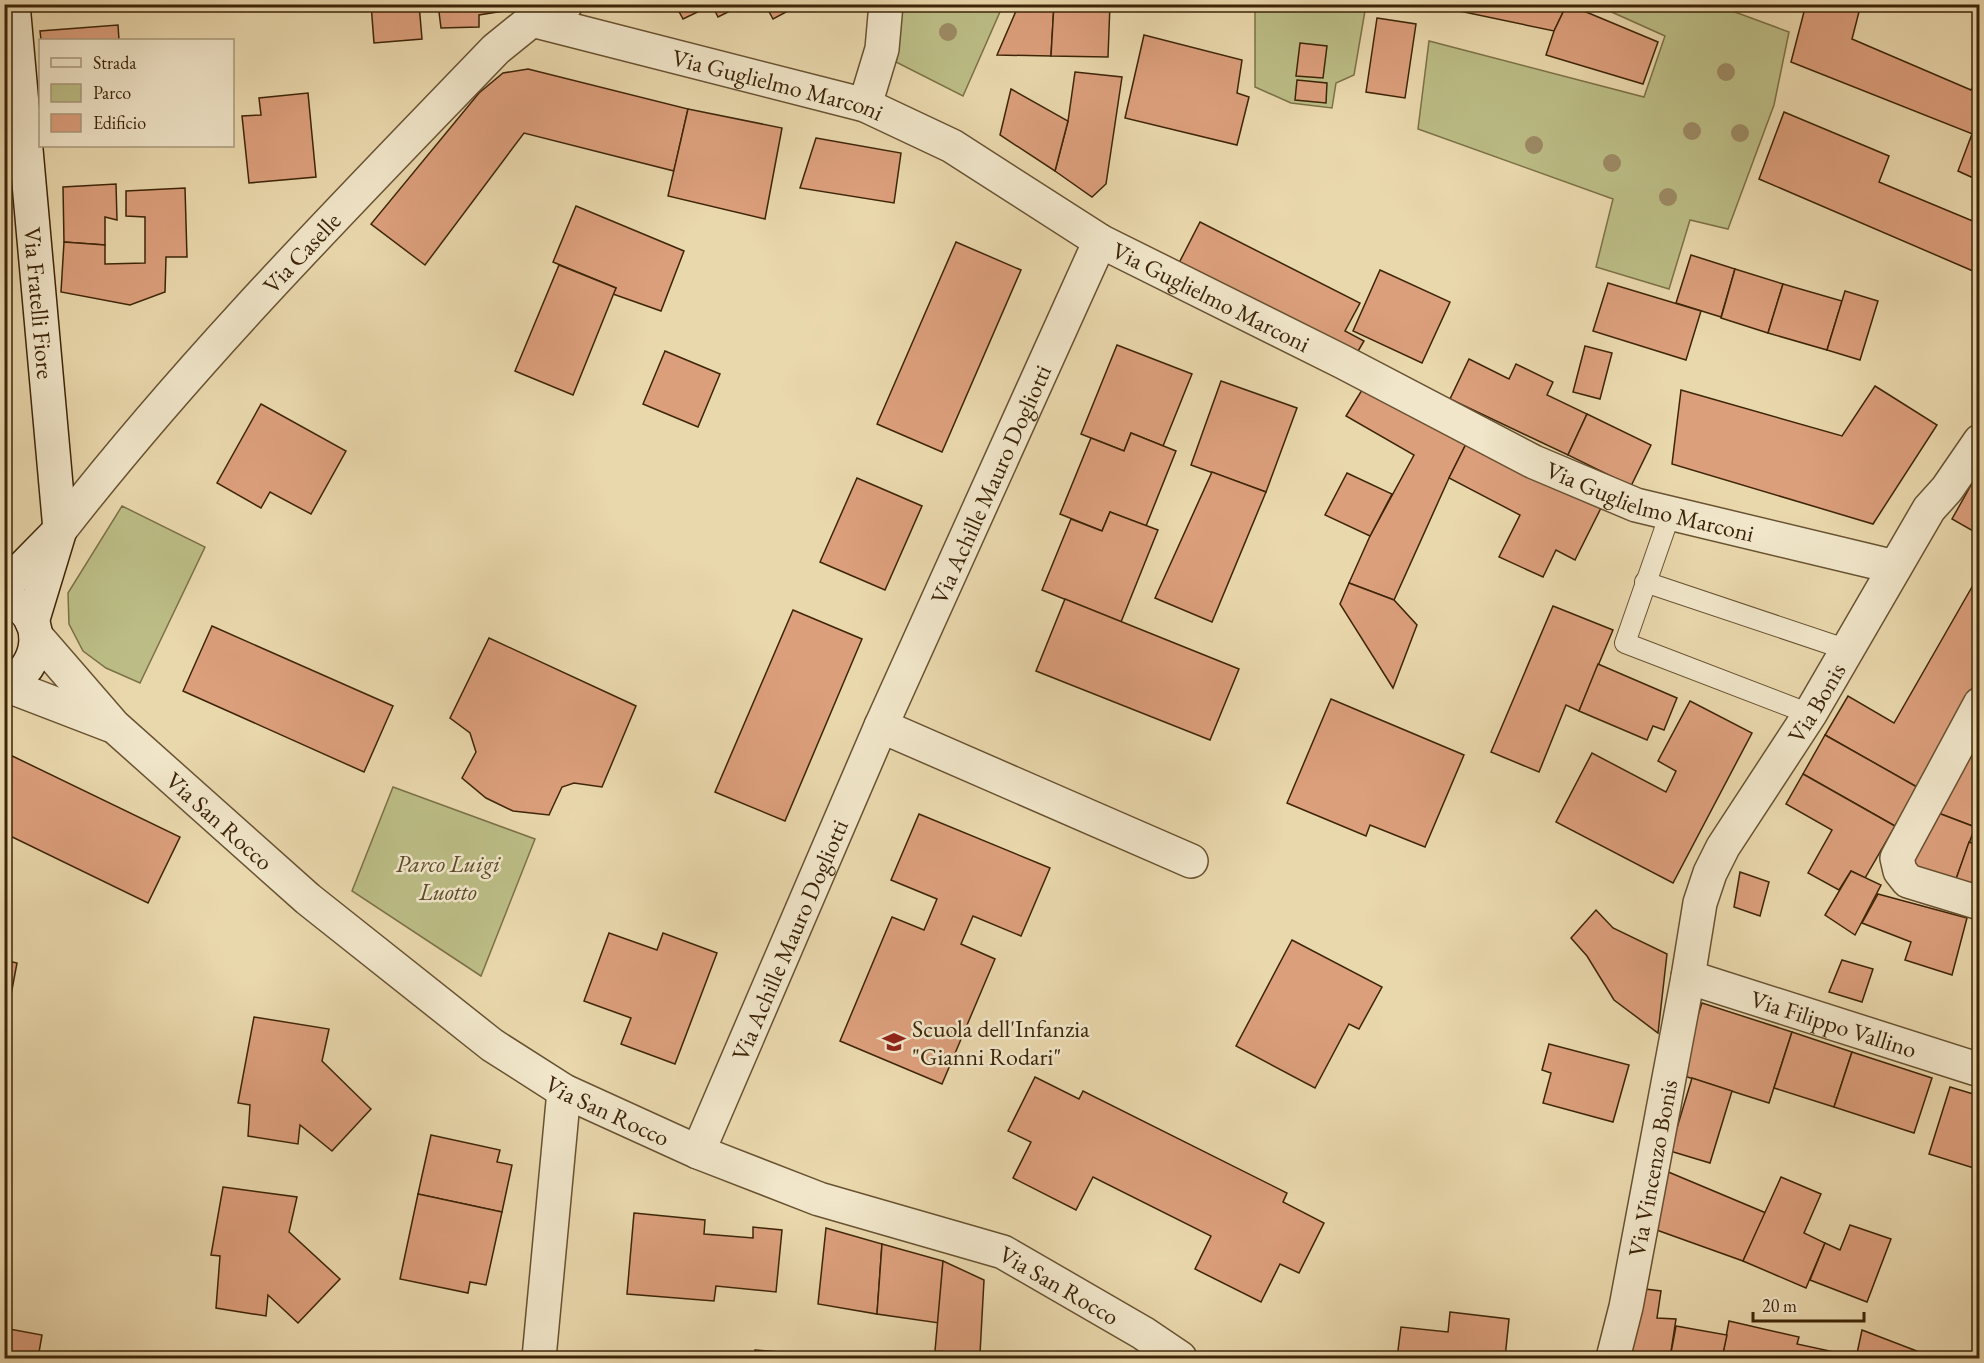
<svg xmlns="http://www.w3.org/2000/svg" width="1984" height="1363" font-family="'EB Garamond',serif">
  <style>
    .green { fill: #bcbd86; stroke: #7c7147; stroke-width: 1.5 }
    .building { fill: #dc9f7c; stroke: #3d2508; stroke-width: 1.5 }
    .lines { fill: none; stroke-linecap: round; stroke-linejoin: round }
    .lane-casing { stroke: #685231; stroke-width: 22 }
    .street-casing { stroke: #685231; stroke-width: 36 }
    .secondary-casing { stroke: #3d2508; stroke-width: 36 }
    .lane { stroke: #f1e6ca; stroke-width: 20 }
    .street { stroke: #f1e6ca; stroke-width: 33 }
    .secondary { stroke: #f1e6ca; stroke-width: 33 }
    .tree { fill: #9c8a64 }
    .labels { text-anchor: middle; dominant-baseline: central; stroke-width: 5; stroke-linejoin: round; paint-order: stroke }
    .street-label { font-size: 24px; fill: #3d2508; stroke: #f1e6ca }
    .park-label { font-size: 24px; font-style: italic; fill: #5d4b28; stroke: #f1e6ca }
    .poi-label { font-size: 24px; fill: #3d2508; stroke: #f1e6ca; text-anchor: start }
  </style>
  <rect width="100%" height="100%" fill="#ead8ad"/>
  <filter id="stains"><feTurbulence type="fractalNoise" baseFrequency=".00333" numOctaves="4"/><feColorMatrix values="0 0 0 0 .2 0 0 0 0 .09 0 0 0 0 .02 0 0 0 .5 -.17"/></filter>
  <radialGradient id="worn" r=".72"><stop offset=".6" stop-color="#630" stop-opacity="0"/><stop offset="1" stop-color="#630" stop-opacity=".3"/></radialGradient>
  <g class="green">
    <polygon points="902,5 1003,5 963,96 896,62"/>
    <polygon points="1255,5 1366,5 1354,75 1336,83 1332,108 1291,103 1255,87"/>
    <polygon points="1596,5 1716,5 1789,32 1774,105 1728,229 1690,220 1669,289 1596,267 1613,199 1418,129 1429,41 1644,97 1665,36"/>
    <polygon points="122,506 205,547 140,683 106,668 83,651 69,624 68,593"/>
    <polygon points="393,787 535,839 481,976 352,891"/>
  </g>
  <g class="building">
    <polygon points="371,4 419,4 422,39 374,43"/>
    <polygon points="438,4 507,4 510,10 479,15 479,27 441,28"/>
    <polygon points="675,4 737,4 738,7 718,17 712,5 683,19"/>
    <polygon points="765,4 801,4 773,19"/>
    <polygon points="1019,4 1054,4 1051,56 997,55"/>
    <polygon points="1054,4 1110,4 1108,57 1051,56"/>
    <polygon points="1426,4 1567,4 1554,31"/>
    <polygon points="1567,4 1658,42 1643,84 1546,55 1554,31"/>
    <polygon points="1806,4 1861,4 1852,39 1971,90 1980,75 1980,137 1791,62"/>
    <polygon points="1377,18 1416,24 1405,98 1366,92"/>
    <polygon points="118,25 119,40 41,40 40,31"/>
    <polygon points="1144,35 1242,60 1237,93 1249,97 1237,145 1125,118"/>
    <polygon points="1300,43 1327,46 1323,78 1296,76"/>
    <polygon points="528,69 688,109 674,171 524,133 425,265 371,224 479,93 503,73"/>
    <polygon points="1075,72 1122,77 1106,184 1092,197 1055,171 1068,121"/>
    <polygon points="1297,80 1327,83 1326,103 1295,100"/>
    <polygon points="1011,89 1068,121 1055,171 1000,135"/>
    <polygon points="308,93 316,177 249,183 242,116 261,115 259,98"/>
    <polygon points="688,109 782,128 765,219 668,196"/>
    <polygon points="1784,112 1889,156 1879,182 1980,224 1980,274 1759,179"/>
    <polygon points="1972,134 1980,137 1980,181 1958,171"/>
    <polygon points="816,138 901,153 894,203 800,188"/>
    <polygon points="116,184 117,220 105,217 105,245 64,242 63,187"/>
    <polygon points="185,188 187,257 166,257 165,292 130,305 61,292 64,242 105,245 105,264 145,263 145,217 126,216 126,191"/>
    <polygon points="576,206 684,251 661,311 613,294 616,288 553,262"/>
    <polygon points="1200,222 1360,303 1345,331 1364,341 1357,353 1179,263"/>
    <polygon points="956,242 1021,270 942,452 877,424"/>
    <polygon points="1691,255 1735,269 1721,317 1676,303"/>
    <polygon points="559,265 616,288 573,395 515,371"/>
    <polygon points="1735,269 1783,284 1768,333 1721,318"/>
    <polygon points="1380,270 1450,302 1422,363 1353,331"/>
    <polygon points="1608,283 1701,311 1686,360 1593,331"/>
    <polygon points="1783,284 1842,301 1827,350 1768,333"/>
    <polygon points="1845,291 1878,301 1860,360 1827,350"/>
    <polygon points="1117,345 1192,374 1163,446 1131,433 1124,451 1081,434"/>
    <polygon points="1585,346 1612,353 1600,399 1573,392"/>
    <polygon points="665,351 720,374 698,427 643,404"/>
    <polygon points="1469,359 1509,379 1516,364 1553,382 1547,395 1587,414 1568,455 1450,399"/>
    <polygon points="1370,377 1471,434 1449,478 1394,600 1349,583 1370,536 1414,455 1346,416"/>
    <polygon points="1221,381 1297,408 1266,492 1191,465"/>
    <polygon points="1875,386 1937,425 1873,524 1672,464 1681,390 1842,436"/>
    <polygon points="261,404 346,451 311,514 270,492 261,508 217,483"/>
    <polygon points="1587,414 1651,445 1631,486 1568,455"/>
    <polygon points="1131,433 1176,451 1146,526 1110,512 1102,531 1060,514 1091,438 1124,451"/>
    <polygon points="1471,434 1603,504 1575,560 1556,550 1543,577 1499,557 1520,515 1449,478"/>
    <polygon points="1212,472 1266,492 1212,622 1155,598"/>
    <polygon points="1347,473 1392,494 1370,536 1325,515"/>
    <polygon points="857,478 922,506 885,590 820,562"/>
    <polygon points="1975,478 1980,481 1980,535 1952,519"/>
    <polygon points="1110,512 1158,530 1121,622 1042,590 1071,519 1102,531"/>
    <polygon points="1980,573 1980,677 1917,787 1825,735 1848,696 1894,723"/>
    <polygon points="1349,583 1394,600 1417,625 1393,688 1340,604"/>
    <polygon points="1065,599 1239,669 1210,740 1036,671"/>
    <polygon points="1553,606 1613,630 1579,711 1566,705 1539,772 1491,752"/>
    <polygon points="793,610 862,639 785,821 715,792"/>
    <polygon points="212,626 393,706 364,772 183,691"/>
    <polygon points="489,638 636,706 602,787 574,783 562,787 549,815 513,811 486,798 462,778 476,752 470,733 450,718"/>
    <polygon points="1598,664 1677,698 1664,730 1653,726 1647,740 1579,711"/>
    <polygon points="1331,699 1464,755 1425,847 1370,825 1366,836 1287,803"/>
    <polygon points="1690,701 1752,733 1673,883 1556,822 1592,753 1666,792 1676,771 1658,761"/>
    <polygon points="1980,726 1980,818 1975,827 1933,811"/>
    <polygon points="1825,735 1917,787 1895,826 1803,774"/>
    <polygon points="4,752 180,837 148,903 4,833"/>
    <polygon points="1803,774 1895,826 1865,878 1851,871 1839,890 1808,873 1832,830 1786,804"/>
    <polygon points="1933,811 1975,827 1955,882 1900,861"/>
    <polygon points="919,814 1050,868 1021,936 973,916 961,944 995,959 942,1084 840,1041 892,917 924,930 937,899 891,880"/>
    <polygon points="1969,842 1980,846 1980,889 1955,882"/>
    <polygon points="1851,871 1881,885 1855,935 1825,915"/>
    <polygon points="1740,872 1769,882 1760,916 1734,907"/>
    <polygon points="1878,894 1967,918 1952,975 1905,960 1911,942 1862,923"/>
    <polygon points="1596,910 1613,928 1667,954 1658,1033 1614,1000 1587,956 1571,938"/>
    <polygon points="609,933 657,950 663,933 717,953 675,1064 621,1044 631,1018 584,1001"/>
    <polygon points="1292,940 1382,987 1359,1029 1349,1024 1315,1088 1236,1046"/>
    <polygon points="4,960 17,963 4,1032"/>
    <polygon points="1842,960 1873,969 1862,1002 1829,992"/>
    <polygon points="1702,1003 1792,1032 1769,1103 1678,1074"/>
    <polygon points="254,1017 329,1029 322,1061 371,1109 332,1151 300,1125 298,1144 248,1136 250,1105 238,1103"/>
    <polygon points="1792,1032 1852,1052 1834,1107 1774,1088"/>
    <polygon points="1549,1044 1629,1065 1613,1122 1543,1103 1551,1073 1542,1070"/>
    <polygon points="1852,1052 1932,1078 1914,1133 1834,1107"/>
    <polygon points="1035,1077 1079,1099 1083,1091 1287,1193 1283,1202 1324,1223 1299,1273 1280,1264 1261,1302 1195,1269 1211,1236 1093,1177 1076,1210 1013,1178 1031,1142 1008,1131"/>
    <polygon points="1692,1078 1732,1091 1710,1163 1670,1151"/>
    <polygon points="1950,1087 1980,1096 1980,1170 1929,1154"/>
    <polygon points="431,1135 500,1150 497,1162 512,1165 502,1212 418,1194"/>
    <polygon points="1666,1171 1766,1213 1743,1261 1651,1228"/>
    <polygon points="1781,1177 1821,1194 1804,1233 1825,1243 1806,1288 1743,1261"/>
    <polygon points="223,1187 297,1197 289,1232 340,1279 298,1323 268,1295 266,1316 216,1308 220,1256 211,1255"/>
    <polygon points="418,1194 502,1212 486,1285 470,1282 468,1293 400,1279"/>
    <polygon points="634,1213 705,1220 704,1234 753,1238 753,1227 782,1230 776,1292 716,1286 714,1301 627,1294"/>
    <polygon points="1850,1225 1891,1239 1867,1302 1810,1280 1825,1243 1840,1250"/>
    <polygon points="826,1228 882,1244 877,1314 818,1304"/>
    <polygon points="882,1244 943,1261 939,1323 877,1314"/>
    <polygon points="943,1261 984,1280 980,1354 935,1351"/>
    <polygon points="1637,1288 1661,1291 1657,1318 1676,1319 1670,1358 1627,1350"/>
    <polygon points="1450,1312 1509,1319 1505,1358 1397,1358 1401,1327 1448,1332"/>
    <polygon points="1729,1321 1799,1337 1797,1344 1839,1353 1838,1358 1722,1358"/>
    <polygon points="1676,1326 1727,1335 1722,1358 1670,1358"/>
    <polygon points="4,1328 42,1335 38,1358 4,1358"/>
    <polygon points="1862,1330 1935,1358 1856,1358"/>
    <polygon points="755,1350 791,1353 791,1358 755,1358"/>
    <polygon points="365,1354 428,1358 365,1358"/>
  </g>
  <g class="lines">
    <g class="lane-casing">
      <g id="lane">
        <polyline points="1670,514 1625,643 1810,714"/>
        <polyline points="1645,582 1848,650"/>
      </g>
    </g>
    <g class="street-casing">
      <g id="street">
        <path id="s1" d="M 532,20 L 865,105 L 952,146 L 1100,241 L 1343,362 L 1534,462 L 1636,505 L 1895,567"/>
        <polyline points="865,105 882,49 886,4"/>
        <path id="s2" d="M 60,530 C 193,359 346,205 496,49 L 532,20 L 566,4"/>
        <path id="s3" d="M 36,636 L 114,726 L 308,899 L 492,1045 L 564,1091 L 698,1152 L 819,1199 L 1003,1252 L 1143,1333 L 1180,1358"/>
        <polyline points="6,685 110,725"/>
        <polyline points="1980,704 1897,858 1900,871 1908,881 1980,903"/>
        <polyline points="881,726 1191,861"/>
        <path id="s4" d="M 1688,977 L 1980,1070"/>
        <path id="s5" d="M 698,1152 L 881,726 L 1100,241"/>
        <polyline points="539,1358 564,1091"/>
        <path id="s6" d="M 1613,1358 L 1626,1307 L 1688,977 L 1700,903 L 1710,873 L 1723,847 L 1810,714 L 1929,509 L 1947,489 L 1980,441"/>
      </g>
    </g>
    <g class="secondary-casing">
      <g id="secondary">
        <path id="s7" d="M 13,4 L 60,530 L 32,622"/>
        <polyline points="4,587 55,535"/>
        <path d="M 4,598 C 49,613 44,668 4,686"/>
      </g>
    </g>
    <use href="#lane" class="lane"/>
    <use href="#street" class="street"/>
    <use href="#secondary" class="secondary"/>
  </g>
  <g class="tree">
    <circle cx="948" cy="32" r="9"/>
    <circle cx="1726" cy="72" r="9"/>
    <circle cx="1692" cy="131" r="9"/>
    <circle cx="1740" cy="133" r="9"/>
    <circle cx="1534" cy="145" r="9"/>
    <circle cx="1612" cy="163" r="9"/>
    <circle cx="1668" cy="197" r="9"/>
  </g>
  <defs>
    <g id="school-bare" transform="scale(1.8)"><path d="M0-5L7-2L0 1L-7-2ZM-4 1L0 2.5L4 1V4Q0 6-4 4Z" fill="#8f2418" stroke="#f1e6ca" stroke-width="2.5" paint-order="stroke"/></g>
  </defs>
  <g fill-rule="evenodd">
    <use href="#school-bare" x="894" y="1042"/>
  </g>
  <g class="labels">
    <g class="street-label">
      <text stroke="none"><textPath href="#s1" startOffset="254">Via Guglielmo Marconi</textPath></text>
      <text stroke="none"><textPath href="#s2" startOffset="368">Via Caselle</textPath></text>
      <text stroke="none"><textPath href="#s1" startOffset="740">Via Guglielmo Marconi</textPath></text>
      <text stroke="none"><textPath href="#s7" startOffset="300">Via Fratelli Fiore</textPath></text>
      <text stroke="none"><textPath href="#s5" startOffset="729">Via Achille Mauro Dogliotti</textPath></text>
      <text stroke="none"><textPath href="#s1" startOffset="1226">Via Guglielmo Marconi</textPath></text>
      <text stroke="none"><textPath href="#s6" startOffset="696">Via Bonis</textPath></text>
      <text stroke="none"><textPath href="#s3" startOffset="261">Via San Rocco</textPath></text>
      <text stroke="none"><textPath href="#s5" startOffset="231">Via Achille Mauro Dogliotti</textPath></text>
      <text stroke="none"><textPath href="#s4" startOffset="153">Via Filippo Vallino</textPath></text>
      <text stroke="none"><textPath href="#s3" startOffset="747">Via San Rocco</textPath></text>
      <text stroke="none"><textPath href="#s6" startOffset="194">Via Vincenzo Bonis</textPath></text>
      <text stroke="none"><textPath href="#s3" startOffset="1233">Via San Rocco</textPath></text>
    </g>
    <g class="park-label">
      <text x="448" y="863">Parco Luigi<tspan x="448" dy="28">Luotto</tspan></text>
    </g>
    <g class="poi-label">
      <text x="912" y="1028">Scuola dell'Infanzia<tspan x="912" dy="28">"Gianni Rodari"</tspan></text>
    </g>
  </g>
  <rect width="1984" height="1363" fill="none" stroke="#ead8ad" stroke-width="24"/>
  <rect x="6" y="6" width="1972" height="1351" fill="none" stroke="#3d2508" stroke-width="3"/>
  <rect x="12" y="12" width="1960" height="1339" fill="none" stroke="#3d2508" stroke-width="1.5"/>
  <rect x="39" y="39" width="195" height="108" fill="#f1e6ca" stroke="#a9997c" stroke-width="1.5"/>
  <rect x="51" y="58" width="30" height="9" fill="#f1e6ca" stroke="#a9997c" stroke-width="1.5"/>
  <text x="93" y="69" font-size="18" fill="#3d2508">Strada</text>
  <rect x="51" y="84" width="30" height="18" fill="#bcbd86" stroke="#a9997c" stroke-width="1.5"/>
  <text x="93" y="99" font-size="18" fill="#3d2508">Parco</text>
  <rect x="51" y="114" width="30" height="18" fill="#dc9f7c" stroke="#a9997c" stroke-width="1.5"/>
  <text x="93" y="129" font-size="18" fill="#3d2508">Edificio</text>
  <path d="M1753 1312v9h111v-9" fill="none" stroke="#3d2508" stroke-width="3"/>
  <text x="1762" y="1312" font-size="18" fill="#3d2508" stroke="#f1e6ca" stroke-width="4.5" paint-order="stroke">20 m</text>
  <rect width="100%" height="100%" filter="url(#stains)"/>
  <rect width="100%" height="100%" fill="url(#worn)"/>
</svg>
